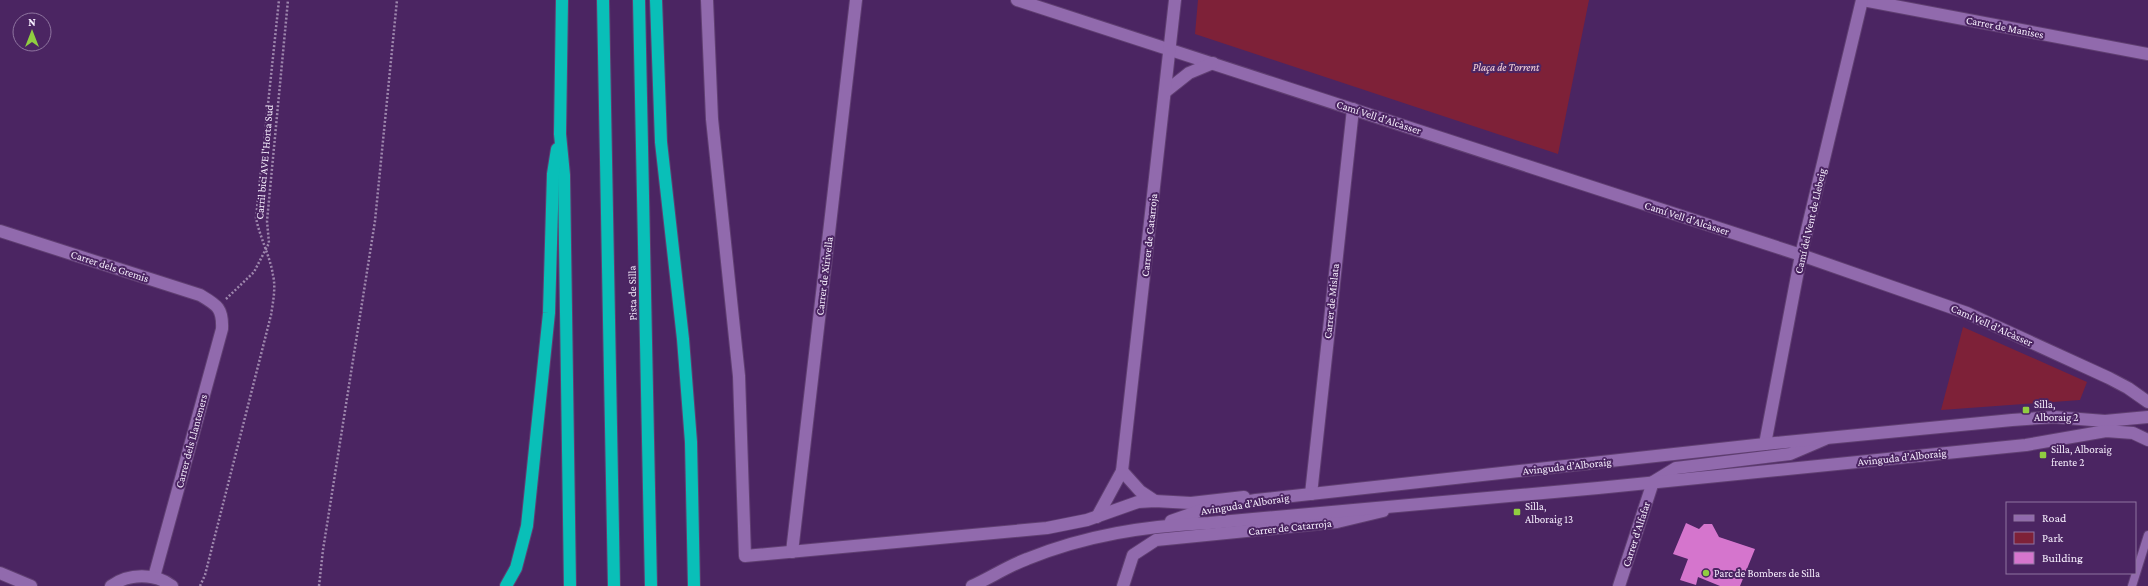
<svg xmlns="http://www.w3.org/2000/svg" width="2148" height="586" font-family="'Crimson Pro',serif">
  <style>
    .green { fill: #7e2138 }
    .building { fill: #d575cd }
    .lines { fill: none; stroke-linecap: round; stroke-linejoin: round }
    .lane-casing { stroke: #603f72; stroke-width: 10 }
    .street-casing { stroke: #603f72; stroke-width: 14 }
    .secondary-casing { stroke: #603f72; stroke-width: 14 }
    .highway-casing { stroke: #603f72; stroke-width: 14 }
    .path { stroke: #9e87ad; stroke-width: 2.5; stroke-dasharray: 2 2; stroke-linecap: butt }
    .lane { stroke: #916aad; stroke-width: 8 }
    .street { stroke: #916aad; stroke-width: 12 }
    .secondary { stroke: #916aad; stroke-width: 12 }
    .highway { stroke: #09bfb8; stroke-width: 12 }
    .poi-dot { fill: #90cd41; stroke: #4b2562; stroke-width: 1.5 }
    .labels { text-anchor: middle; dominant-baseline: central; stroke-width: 4; stroke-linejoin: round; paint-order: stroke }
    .street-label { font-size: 11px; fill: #f6eefd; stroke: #4b2562 }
    .park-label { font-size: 11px; font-style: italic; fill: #fbd9dc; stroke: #4b2562 }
    .poi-label { font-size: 11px; fill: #f6eefd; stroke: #4b2562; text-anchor: start }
  </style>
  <rect width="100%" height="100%" fill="#4b2562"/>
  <g class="green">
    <polygon points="1198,0 1589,0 1558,154 1195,34"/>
    <polygon points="1963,327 2087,382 2080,400 1941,410"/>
  </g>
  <polygon class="building" points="1686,523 1699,529 1704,524 1712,524 1719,537 1755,549 1740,586 1720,586 1698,577 1696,585 1680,580 1688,559 1673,554"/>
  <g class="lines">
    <g class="lane-casing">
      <polyline id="lane" points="2132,586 2148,535"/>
    </g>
    <g class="street-casing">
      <g id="street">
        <polyline points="707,0 712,119 739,376 745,556 1047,528 1087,520 1138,502 1155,501 1191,503 1244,497"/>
        <polyline points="1017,0 1801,255 1967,313 2109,378 2128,388 2148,402"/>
        <polyline points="1863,0 2148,54"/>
        <polyline points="1165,92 1189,73 1213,63"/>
        <path d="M 0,231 L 200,295 C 217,305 223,308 222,329 L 154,577"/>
        <polyline points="1765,444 1801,255 1862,0"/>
        <polyline points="1122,471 1140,491 1155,501"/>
        <polyline points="1311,494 1353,109"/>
        <polyline points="1097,517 1122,471 1175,0"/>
        <polyline points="792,552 856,0"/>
        <polyline points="0,573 31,586"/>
        <path d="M 111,586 C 129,573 155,573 172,586"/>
        <polyline points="1123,586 1133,555 1156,540 1337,522 1383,511"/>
        <polyline points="1619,586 1653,482 1676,468 1790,454 1825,439"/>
      </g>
    </g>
    <g class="secondary-casing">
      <g id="secondary">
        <polyline points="1171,521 1205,509 1256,500 1765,444 2012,420 2054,417 2105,421 2148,417"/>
        <path d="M 972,586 C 990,578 1008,566 1027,559 C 1086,535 1146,526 1209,523 L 1598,488 L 2026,445 L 2106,431 L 2133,433 L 2148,440"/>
      </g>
    </g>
    <g class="highway-casing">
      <g id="highway">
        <polyline points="562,0 560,134 564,175 570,586"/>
        <polyline points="603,0 614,586"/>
        <polyline points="639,0 651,586"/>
        <polyline points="656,0 661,142 683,339 691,442 694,586"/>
        <polyline points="506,586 516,568 527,526 549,313 553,174 557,149"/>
      </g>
    </g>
    <g class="path">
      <polyline points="226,299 254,272 269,243 267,221 288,0"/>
      <path d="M 200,586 L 205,575 L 271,315 C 273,302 276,288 273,275 C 270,256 260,238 256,218 L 279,0"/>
      <polyline points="319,586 323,550 375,221 397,0"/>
    </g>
    <use href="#lane" class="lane"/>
    <use href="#street" class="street"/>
    <use href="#secondary" class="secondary"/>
    <use href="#highway" class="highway"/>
  </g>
  <g class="poi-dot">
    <rect x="2022" y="406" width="8" height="8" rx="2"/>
    <rect x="2039" y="451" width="8" height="8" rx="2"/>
    <rect x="1513" y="508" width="8" height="8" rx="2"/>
    <circle cx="1706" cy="573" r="4"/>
  </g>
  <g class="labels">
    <g class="street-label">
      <text transform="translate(2005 27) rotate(11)">Carrer de Manises</text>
      <text transform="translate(1379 117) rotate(18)">Camí Vell d'Alcàsser</text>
      <text transform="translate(264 162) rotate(-85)">Carril bici AVE l'Horta Sud</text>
      <text transform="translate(1687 218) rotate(18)">Camí Vell d'Alcàsser</text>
      <text transform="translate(1810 221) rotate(-77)">Camí del Vent de Llebeig</text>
      <text transform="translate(1149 235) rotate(-84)">Carrer de Catarroja</text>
      <text transform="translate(110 266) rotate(18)">Carrer dels Gremis</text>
      <text transform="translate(824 276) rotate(-83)">Carrer de Xirivella</text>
      <text transform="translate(632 293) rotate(-91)">Pista de Silla</text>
      <text transform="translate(1331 301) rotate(-84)">Carrer de Mislata</text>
      <text transform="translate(1992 325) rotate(24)">Camí Vell d'Alcàsser</text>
      <text transform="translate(191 441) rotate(-75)">Carrer dels Llanteners</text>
      <text transform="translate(1902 457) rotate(-6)">Avinguda d’Alboraig</text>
      <text transform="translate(1567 466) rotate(-6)">Avinguda d’Alboraig</text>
      <text transform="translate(1245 504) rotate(-9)">Avinguda d’Alboraig</text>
      <text transform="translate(1290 527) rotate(-6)">Carrer de Catarroja</text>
      <text transform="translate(1636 534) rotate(-72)">Carrer d'Alfafar</text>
    </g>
    <g class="park-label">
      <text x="1506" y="67">Plaça de Torrent</text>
    </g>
    <g class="poi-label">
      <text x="2034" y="404">Silla,<tspan x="2034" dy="13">Alboraig 2</tspan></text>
      <text x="2051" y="449">Silla, Alboraig<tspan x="2051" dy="13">frente 2</tspan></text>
      <text x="1525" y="506">Silla,<tspan x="1525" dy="13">Alboraig 13</tspan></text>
      <text x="1714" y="573">Parc de Bombers de Silla</text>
    </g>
  </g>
  <rect x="2006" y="502" width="130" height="72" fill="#4b2562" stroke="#8f75a0"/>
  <rect x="2014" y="515" width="20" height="6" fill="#916aad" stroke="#8f75a0"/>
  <text x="2042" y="522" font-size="12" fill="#f6eefd">Road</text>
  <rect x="2014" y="532" width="20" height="12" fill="#7e2138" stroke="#8f75a0"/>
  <text x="2042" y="542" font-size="12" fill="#f6eefd">Park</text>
  <rect x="2014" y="552" width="20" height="12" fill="#d575cd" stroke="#8f75a0"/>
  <text x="2042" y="562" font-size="12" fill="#f6eefd">Building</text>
  <g transform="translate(32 32)"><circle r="19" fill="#4b2562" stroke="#8f75a0"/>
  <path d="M0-3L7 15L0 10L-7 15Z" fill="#90cd41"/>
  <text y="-6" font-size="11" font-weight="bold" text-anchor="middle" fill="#f6eefd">N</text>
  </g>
</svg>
